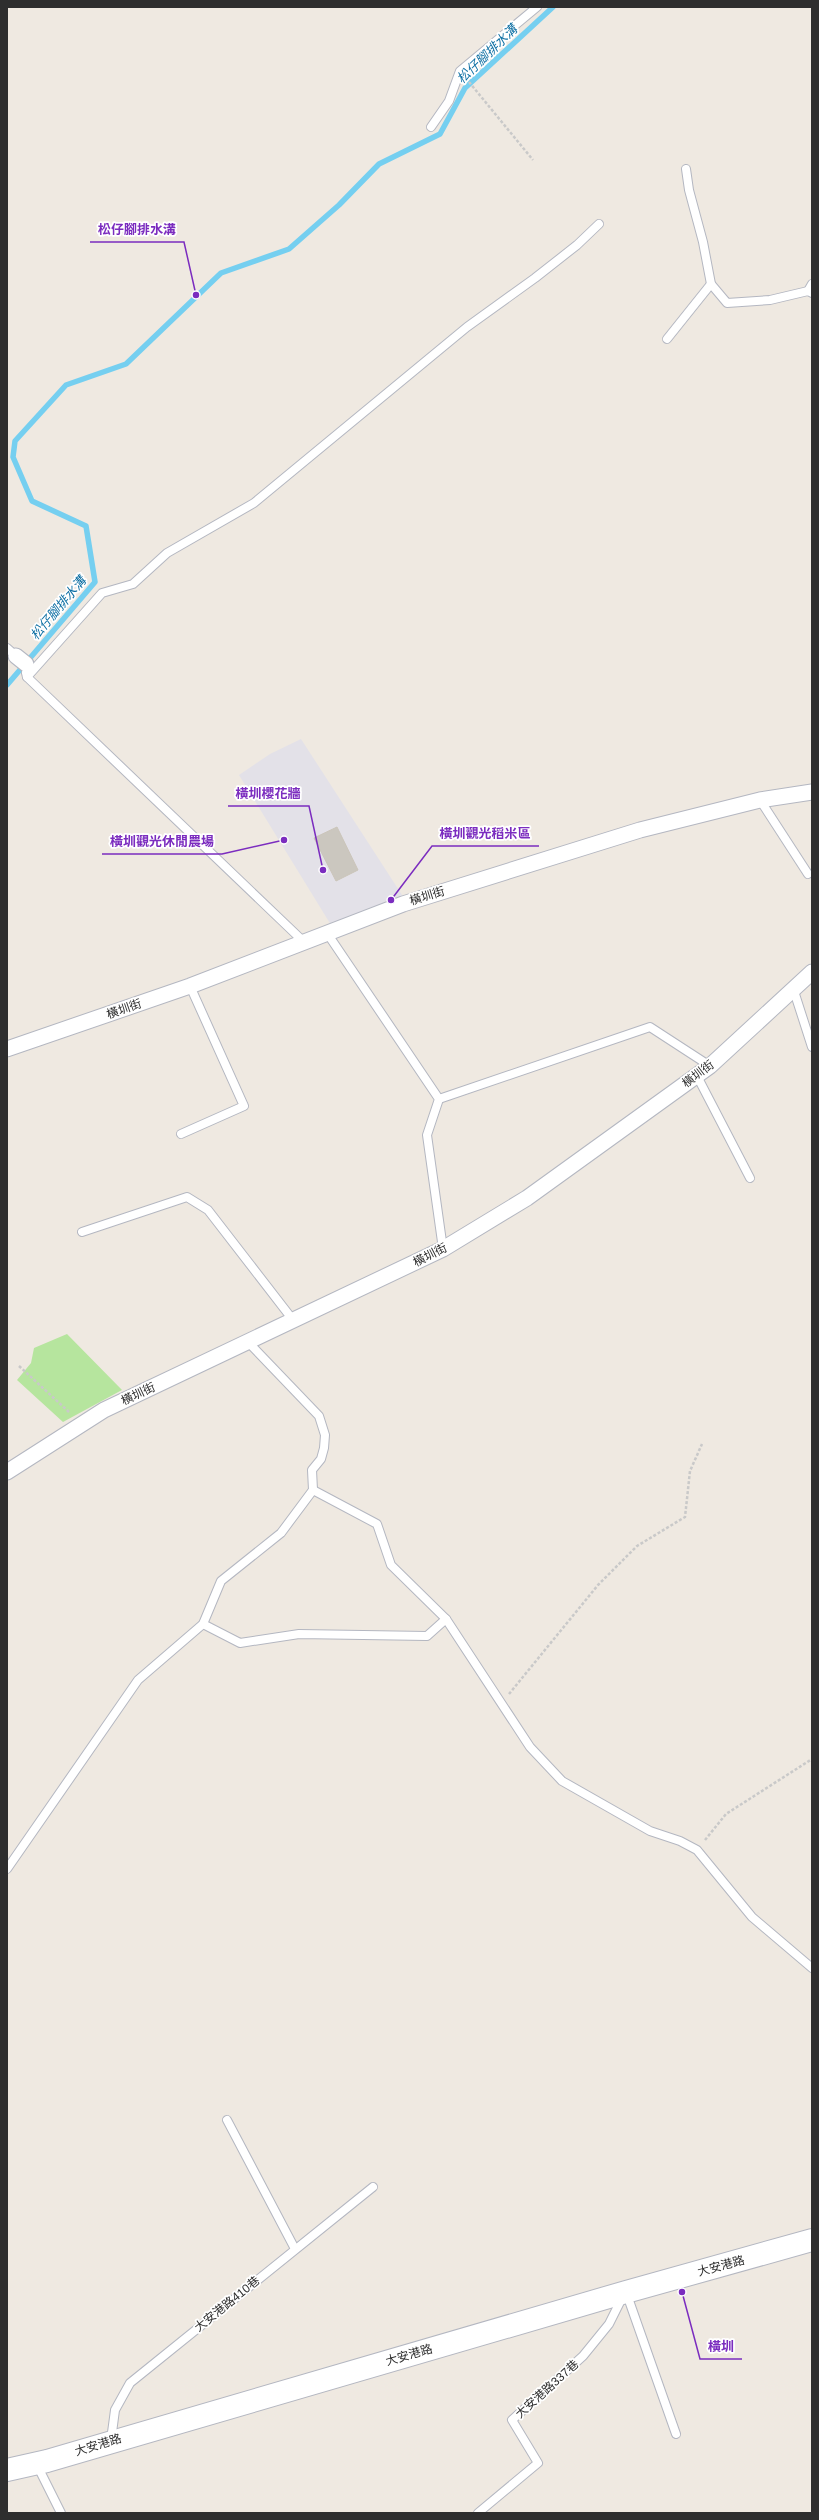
<svg xmlns="http://www.w3.org/2000/svg" width="819" height="2520" font-family="Helvetica,'Noto Sans TC',sans-serif">
  <style>
    .industrial { fill: #e3e1e8 }
    .green { fill: #b6e59e }
    .lines { fill: none; stroke-linecap: round; stroke-linejoin: round }
    .stream { stroke: #75cff0; stroke-width: 5.5 }
    .building { fill: #cbc7bf; stroke: #cbc5ba }
    .lane-casing { stroke: #b4b7c1; stroke-width: 10 }
    .street-casing { stroke: #b4b7c1; stroke-width: 17 }
    .secondary-casing { stroke: #b4b7c1; stroke-width: 24 }
    .path { stroke: #c9c9c9; stroke-width: 2.5; stroke-dasharray: 3 2; stroke-linecap: butt }
    .lane { stroke: #fff; stroke-width: 8 }
    .street { stroke: #fff; stroke-width: 15 }
    .secondary { stroke: #fff; stroke-width: 22 }
    .labels { text-anchor: middle; dominant-baseline: central; stroke-width: 3.5; stroke-linejoin: round; paint-order: stroke }
    .street-label { font-size: 12px; fill: #2e2e2e; stroke: #fff }
    .water-label { font-size: 13px; font-style: italic; fill: #0d6fa3; stroke: #fff }
    .leader { fill: none; stroke: #7b2cbf; stroke-width: 1.5 }
    .callout-dot { fill: #7b2cbf; stroke: #fff; stroke-width: 1.5 }
    .callout-label { font-size: 13px; text-anchor: middle; font-weight: bold; fill: #7b2cbf; stroke: #fff; stroke-width: 3.5; stroke-linejoin: round; paint-order: stroke }
  </style>
  <rect width="100%" height="100%" fill="#efe9e1"/>
  <polygon class="industrial" points="301,739 404,898 331,925 239,775 270,754"/>
  <polygon class="green" points="67,1334 122,1390 63,1422 17,1380 31,1363 34,1348"/>
  <g class="lines">
    <polyline class="stream" points="7,685 95,582 86,526 32,501 13,457 15,441 66,385 126,364 221,273 289,249 339,205 379,164 440,134 465,88 553,7"/>
  </g>
  <polygon class="building" points="337,827 358,870 336,881 314,838"/>
  <g class="lines">
    <g class="lane-casing">
      <g id="lane">
        <polyline points="431,127 449,101 460,71 537,7"/>
        <polyline points="686,169 689,190 703,242 711,284 727,303 770,300 808,291 812,293"/>
        <polyline points="808,291 812,284"/>
        <polyline points="667,339 711,284"/>
        <polyline points="7,648 16,656"/>
        <polyline points="26,673 27,677 304,942"/>
        <polyline points="27,677 102,593 133,584 167,553 254,503 467,327 535,278 577,245 599,224"/>
        <polyline points="760,800 808,874"/>
        <polyline points="327,933 439,1099 427,1135 443,1249"/>
        <polyline points="793,988 812,1047"/>
        <polyline points="697,1076 750,1178"/>
        <polyline points="439,1099 650,1027 710,1066"/>
        <polyline points="181,1134 244,1106 190,986"/>
        <polyline points="82,1232 187,1197 208,1210 293,1320"/>
        <polyline points="313,1490 377,1524 391,1565 446,1619 530,1747 562,1781 650,1831 680,1841 697,1850 752,1917 812,1968"/>
        <polyline points="203,1624 240,1643 299,1634 427,1636 446,1619"/>
        <polyline points="7,1869 138,1680 203,1624 221,1581 281,1533 313,1490 312,1470 321,1459 324,1448 325,1435 319,1416 249,1343"/>
        <polyline points="227,2120 295,2249"/>
        <polyline points="626,2292 676,2434"/>
        <polyline points="111,2440 115,2410 130,2383 373,2187"/>
        <polyline points="37,2465 61,2513"/>
        <polyline points="478,2513 538,2463 512,2420 583,2356 609,2324 623,2296"/>
      </g>
    </g>
    <g class="street-casing">
      <g id="street">
        <polyline points="16,656 26,664"/>
        <polyline points="7,1049 190,986 403,904 640,830 760,800 812,792"/>
        <polyline points="7,1472 104,1410 443,1249 527,1198 710,1066 812,972"/>
      </g>
    </g>
    <g class="secondary-casing">
      <polyline id="secondary" points="7,2470 47,2461 626,2292 812,2240"/>
    </g>
    <g class="path">
      <polyline points="469,82 533,160"/>
      <polyline points="19,1366 69,1412"/>
      <polyline points="509,1694 598,1585 637,1546 685,1517 690,1471 702,1444"/>
      <polyline points="705,1840 726,1814 812,1759"/>
    </g>
    <use href="#lane" class="lane"/>
    <use href="#street" class="street"/>
    <use href="#secondary" class="secondary"/>
  </g>
  <g class="labels">
    <g class="street-label">
      <text transform="translate(427 896) rotate(-17)">橫圳街</text>
      <text transform="translate(124 1009) rotate(-19)">橫圳街</text>
      <text transform="translate(698 1074) rotate(-37)">橫圳街</text>
      <text transform="translate(430 1255) rotate(-27)">橫圳街</text>
      <text transform="translate(138 1394) rotate(-25)">橫圳街</text>
      <text transform="translate(721 2266) rotate(-15)">大安港路</text>
      <text transform="translate(227 2304) rotate(-39)">大安港路410巷</text>
      <text transform="translate(409 2355) rotate(-16)">大安港路</text>
      <text transform="translate(547 2389) rotate(-42)">大安港路337巷</text>
      <text transform="translate(98 2445) rotate(-17)">大安港路</text>
    </g>
    <g class="water-label">
      <text transform="translate(487 54) rotate(-44)">松仔腳排水溝</text>
      <text transform="translate(58 608) rotate(-50)">松仔腳排水溝</text>
    </g>
  </g>
  <path class="leader" d="M196 295L184 242H90M323 870L309 806H228M391 900L432 846H539M284 840L222 854H102M682 2292L700 2359H742"/>
  <g class="callout-dot">
    <circle cx="196" cy="295" r="4"/>
    <circle cx="323" cy="870" r="4"/>
    <circle cx="391" cy="900" r="4"/>
    <circle cx="284" cy="840" r="4"/>
    <circle cx="682" cy="2292" r="4"/>
  </g>
  <g class="callout-label">
    <text x="137" y="234">松仔腳排水溝</text>
    <text x="268" y="798">橫圳櫻花牆</text>
    <text x="485" y="838">橫圳觀光稻米區</text>
    <text x="162" y="846">橫圳觀光休閒農場</text>
    <text x="721" y="2351">橫圳</text>
  </g>
  <rect width="819" height="2520" fill="none" stroke="#2e2e2e" stroke-width="16"/>
</svg>
